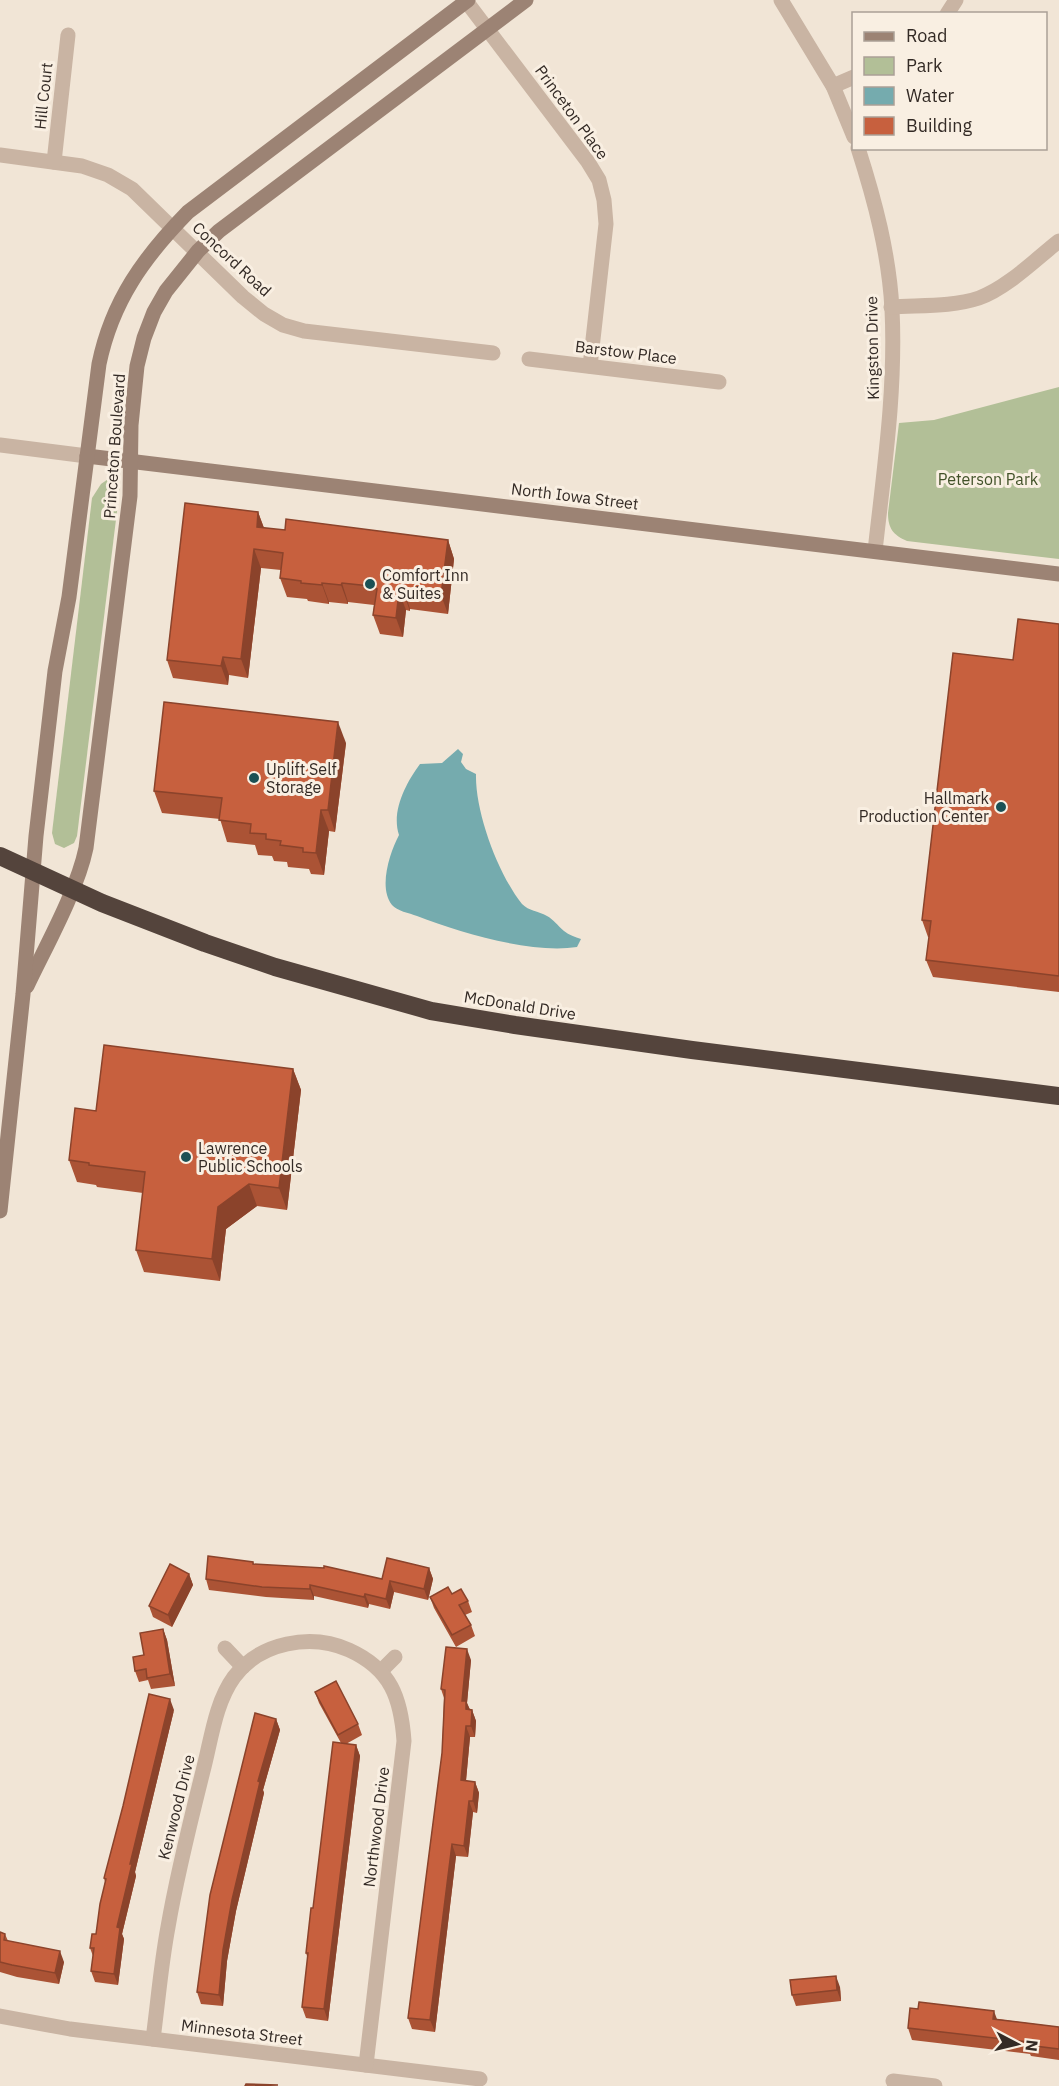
<svg xmlns="http://www.w3.org/2000/svg" width="1059" height="2086" font-family="'IBM Plex Sans',sans-serif">
  <style>
    .green { fill: #b2bf97 }
    .water { fill: #75abae }
    .lines { fill: none; stroke-linecap: round; stroke-linejoin: round }
    .street { stroke: #c9b4a3; stroke-width: 15 }
    .secondary { stroke: #9c8374; stroke-width: 15 }
    .highway { stroke: #54443c; stroke-width: 18 }
    .wall { fill: #ab5335 }
    .shaded-wall { fill: #8b432b }
    .building { fill: #c7603e; stroke: #8b432b; stroke-width: 1.5 }
    .poi-dot { fill: #1b5155; stroke: #f9efe2; stroke-width: 2 }
    .labels { text-anchor: middle; dominant-baseline: central; stroke-width: 6; stroke-linejoin: round; paint-order: stroke }
    .street-label { font-size: 16px; fill: #332a25; stroke: #f9efe2 }
    .park-label { font-size: 16px; fill: #425229; stroke: #f9efe2 }
    .poi-label { font-size: 16px; fill: #332a25; stroke: #f9efe2; text-anchor: start }
  </style>
  <rect width="100%" height="100%" fill="#f1e5d6"/>
  <g class="green">
    <path d="M 1059,387 L 1059,559 L 907,541 C 893,535 888,528 888,513 L 899,423 L 934,420 Z"/>
    <polygon points="111,477 116,478 120,487 77,836 74,843 64,848 55,844 52,833 92,498 101,484"/>
  </g>
  <path class="water" d="M 458,749 L 463,754 L 461,762 L 466,769 L 476,774 C 475,812 498,874 522,904 C 529,911 538,911 547,916 C 553,919 558,926 564,931 C 569,935 575,937 581,939 L 577,947 C 531,954 461,933 417,916 C 409,913 397,911 392,905 C 378,888 390,852 399,835 C 391,811 406,783 420,764 L 442,763 Z"/>
  <g class="lines">
    <g class="street">
      <polyline points="781,0 833,86 854,137"/>
      <polyline points="466,1 588,162 599,180 604,200 606,224 590,366"/>
      <polyline points="947,14 956,0"/>
      <polyline points="833,86 854,77"/>
      <path d="M 858,148 C 875,201 889,254 892,309 C 896,390 884,470 875,551"/>
      <polyline points="0,155 82,166 108,175 132,189 243,297 264,314 283,325 304,331 493,353"/>
      <polyline points="54,162 68,35"/>
      <path d="M 891,307 C 920,305 952,307 979,298 C 1007,288 1036,259 1059,241"/>
      <polyline points="529,359 719,382"/>
      <polyline points="0,445 87,456"/>
      <polyline points="225,1648 243,1667"/>
      <polyline points="381,1671 395,1657"/>
      <polyline points="0,2016 70,2029 480,2079"/>
      <path d="M 153,2039 C 158,2002 161,1964 168,1927 C 177,1874 190,1823 203,1771 C 211,1741 215,1703 234,1677 C 260,1642 311,1633 349,1650 C 391,1669 401,1698 404,1741 L 366,2065"/>
      <polyline points="893,2081 935,2086"/>
    </g>
    <g class="secondary">
      <polyline points="87,456 1059,574"/>
      <path d="M 27,986 C 46,946 77,891 86,848 L 130,496 L 131,425 L 137,366 L 144,338 L 154,312 L 166,291 L 198,251 L 219,231 L 526,0"/>
      <path d="M 0,1211 L 23,994 L 36,836 L 55,671 L 69,597 L 99,364 C 112,301 144,257 188,212 L 468,0"/>
    </g>
    <polyline class="highway" points="0,856 102,903 205,943 275,967 431,1011 515,1025 692,1050 1059,1096"/>
  </g>
  <g class="wall">
    <polygon points="258,512 264,528 285,530 448,540 454,559 448,614 410,609 410,611 406,610 403,637 380,634 373,615 374,605 348,602 348,604 329,602 329,604 308,601 307,599 287,597 280,578 281,570 261,568 248,678 229,675 228,685 173,678 167,660"/>
    <polygon points="1059,624 1059,992 933,977 926,960 929,937 928,937 922,920 1013,660"/>
    <polygon points="346,743 335,832 329,831 324,875 311,874 309,869 288,867 287,862 274,861 272,856 258,855 255,845 227,842 220,819 162,813 154,791"/>
    <polygon points="293,1069 301,1090 287,1210 257,1206 226,1229 220,1281 144,1272 136,1250 143,1193 97,1187 96,1185 77,1182 69,1160 96,1111"/>
    <polygon points="253,1562 254,1564 382,1579 429,1568 433,1579 428,1600 394,1592 390,1609 369,1604 368,1608 314,1596 314,1600 266,1597 209,1590 206,1579"/>
    <polygon points="189,1574 193,1585 172,1627 153,1617 149,1606"/>
    <polygon points="452,1594 468,1601 472,1612 465,1615 471,1625 475,1636 456,1647 434,1608 430,1597"/>
    <polygon points="163,1629 167,1640 175,1686 151,1689 148,1680 139,1682 135,1671 144,1655"/>
    <polygon points="471,1660 467,1703 470,1710 472,1710 476,1721 475,1737 470,1737 466,1781 475,1782 479,1793 477,1813 473,1812 468,1857 456,1856 435,2032 412,2029 408,2018 442,1753 444,1698 441,1689"/>
    <polygon points="315,1692 358,1724 362,1735 346,1744 356,1745 360,1756 328,2021 306,2018 302,2007 308,1959 306,1953 341,1743 319,1703"/>
    <polygon points="174,1710 135,1872 136,1876 122,1934 124,1939 118,1985 95,1982 91,1971 93,1956 90,1948 96,1934 105,1882 104,1878"/>
    <polygon points="276,1719 280,1730 263,1790 264,1793 236,1911 227,1961 223,2006 201,2004 197,1992"/>
    <polygon points="0,1932 5,1934 8,1941 64,1962 59,1984 17,1977 0,1972"/>
    <polygon points="840,1987 841,2001 796,2006 792,1995"/>
    <polygon points="997,2019 1059,2027 1059,2060 1031,2056 1030,2054 912,2040 908,2028"/>
  </g>
  <g class="shaded-wall">
    <polygon points="258,512 265,531 257,527"/>
    <polygon points="448,540 454,559 448,614 441,595"/>
    <polygon points="254,549 261,568 248,678 241,659"/>
    <polygon points="322,583 329,602 329,604 322,585"/>
    <polygon points="342,583 348,602 348,604 341,585"/>
    <polygon points="404,590 410,609 410,611 403,592"/>
    <polygon points="399,592 406,610 403,637 396,618"/>
    <polygon points="223,657 229,675 228,685 221,666"/>
    <polygon points="338,722 346,743 335,832 328,810"/>
    <polygon points="321,810 329,831 324,875 316,853"/>
    <polygon points="293,1069 301,1090 287,1210 279,1188"/>
    <polygon points="249,1184 257,1206 226,1229 220,1281 212,1259 218,1207"/>
    <polygon points="429,1568 433,1579 428,1600 424,1589"/>
    <polygon points="189,1574 193,1585 172,1627 168,1615"/>
    <polygon points="390,1581 394,1592 390,1609 386,1599"/>
    <polygon points="310,1585 314,1596 314,1600 310,1589"/>
    <polygon points="365,1594 369,1604 368,1608 364,1597"/>
    <polygon points="163,1629 167,1640 175,1686 170,1674"/>
    <polygon points="467,1649 471,1660 467,1703 471,1712 470,1721 462,1701"/>
    <polygon points="170,1699 174,1710 135,1872 136,1876 122,1934 124,1939 118,1985 114,1974 117,1927 130,1864"/>
    <polygon points="472,1710 476,1721 475,1737 471,1726"/>
    <polygon points="276,1719 280,1730 263,1790 264,1793 236,1911 227,1961 223,2006 219,1995 223,1950 232,1900 258,1781"/>
    <polygon points="466,1726 470,1737 465,1791 461,1780"/>
    <polygon points="356,1745 360,1756 328,2021 324,2009"/>
    <polygon points="475,1782 479,1793 477,1813 473,1801"/>
    <polygon points="469,1801 473,1812 468,1857 464,1846"/>
    <polygon points="452,1844 456,1856 435,2032 430,2020"/>
    <polygon points="60,1951 64,1962 59,1984 55,1973"/>
    <polygon points="836,1976 840,1987 841,2001 837,1990"/>
    <polygon points="994,2011 998,2022 993,2019"/>
  </g>
  <g class="building">
    <polygon points="185,503 258,512 257,527 285,530 286,519 448,540 441,595 404,590 403,592 399,592 396,618 373,615 377,589 370,588 370,586 342,583 341,585 322,583 322,585 301,583 301,581 280,578 283,553 254,549 241,659 223,657 221,666 167,660"/>
    <polygon points="1018,619 1059,624 1059,976 926,960 931,921 922,920 953,653 1013,660"/>
    <polygon points="164,702 338,722 328,810 321,810 316,853 303,852 303,848 280,845 281,841 266,839 266,834 250,833 251,824 219,820 222,798 154,791"/>
    <polygon points="104,1045 293,1069 279,1188 249,1184 218,1207 212,1259 136,1250 145,1172 89,1165 89,1163 69,1160 75,1108 96,1111"/>
    <polygon points="208,1556 253,1562 253,1564 324,1568 324,1566 382,1579 387,1558 429,1568 424,1589 390,1581 386,1599 365,1594 364,1597 310,1585 310,1589 262,1587 206,1579"/>
    <polygon points="170,1564 189,1574 168,1615 149,1606"/>
    <polygon points="448,1587 452,1594 461,1589 468,1601 459,1605 471,1625 452,1635 430,1597"/>
    <polygon points="163,1629 170,1674 147,1678 146,1669 135,1671 133,1657 144,1655 140,1633"/>
    <polygon points="446,1647 467,1649 462,1701 466,1701 466,1709 472,1710 471,1726 466,1726 461,1780 475,1782 473,1801 469,1801 464,1846 452,1844 430,2020 408,2018 442,1753 445,1690 441,1689"/>
    <polygon points="336,1681 358,1724 338,1735 315,1692"/>
    <polygon points="149,1694 170,1699 130,1864 132,1864 117,1927 120,1928 114,1974 91,1971 94,1948 90,1948 92,1934 96,1934 100,1904 106,1879 104,1878 123,1806"/>
    <polygon points="255,1713 276,1719 258,1781 260,1782 232,1900 223,1950 219,1995 197,1992 210,1895"/>
    <polygon points="333,1742 356,1745 324,2009 302,2007 308,1953 306,1953 311,1908 313,1908"/>
    <polygon points="0,1932 5,1934 4,1940 60,1951 55,1973 12,1965 0,1962"/>
    <polygon points="836,1976 837,1990 792,1995 790,1980"/>
    <polygon points="919,2002 994,2011 993,2019 1059,2027 1059,2049 1027,2045 1028,2042 908,2028 910,2008 918,2009"/>
    <polygon points="246,2084 278,2085 245,2086"/>
  </g>
  <g class="poi-dot">
    <circle cx="370" cy="584" r="6"/>
    <circle cx="254" cy="778" r="6"/>
    <circle cx="1001" cy="807" r="6"/>
    <circle cx="186" cy="1157" r="6"/>
  </g>
  <g class="labels">
    <g class="street-label">
      <text transform="translate(43 96) rotate(-84)">Hill Court</text>
      <text transform="translate(572 112) rotate(54)">Princeton Place</text>
      <text transform="translate(232 259) rotate(43)">Concord Road</text>
      <text transform="translate(872 348) rotate(-91)">Kingston Drive</text>
      <text transform="translate(626 352) rotate(7)">Barstow Place</text>
      <text transform="translate(114 446) rotate(-86)">Princeton Boulevard</text>
      <text transform="translate(575 496) rotate(7)">North Iowa Street</text>
      <text transform="translate(520 1005) rotate(9)">McDonald Drive</text>
      <text transform="translate(176 1807) rotate(-76)">Kenwood Drive</text>
      <text transform="translate(376 1827) rotate(-83)">Northwood Drive</text>
      <text transform="translate(242 2032) rotate(7)">Minnesota Street</text>
    </g>
    <g class="park-label">
      <text x="988" y="479">Peterson Park</text>
    </g>
    <g class="poi-label">
      <text x="382" y="575">Comfort Inn<tspan x="382" dy="18">&amp; Suites</tspan></text>
      <text x="266" y="769">Uplift Self<tspan x="266" dy="18">Storage</tspan></text>
      <text x="989" y="798" text-anchor="end">Hallmark<tspan x="989" dy="18">Production Center</tspan></text>
      <text x="198" y="1148">Lawrence<tspan x="198" dy="18">Public Schools</tspan></text>
    </g>
  </g>
  <rect x="852" y="12" width="195" height="138" fill="#f9efe2" stroke="#aaa096" stroke-width="1.5"/>
  <rect x="864" y="32" width="30" height="9" fill="#9c8374" stroke="#aaa096" stroke-width="1.5"/>
  <text x="906" y="42" font-size="18" fill="#332a25">Road</text>
  <rect x="864" y="57" width="30" height="18" fill="#b2bf97" stroke="#aaa096" stroke-width="1.5"/>
  <text x="906" y="72" font-size="18" fill="#332a25">Park</text>
  <rect x="864" y="87" width="30" height="18" fill="#75abae" stroke="#aaa096" stroke-width="1.5"/>
  <text x="906" y="102" font-size="18" fill="#332a25">Water</text>
  <rect x="864" y="117" width="30" height="18" fill="#c7603e" stroke="#aaa096" stroke-width="1.5"/>
  <text x="906" y="132" font-size="18" fill="#332a25">Building</text>
  <g transform="translate(1017 2044) rotate(97)" stroke="#f9efe2" stroke-width="4.5" paint-order="stroke">
  <path d="M0-4.5L10 22L0 15L-10 22Z" fill="#332a25"/>
  <text y="-9" font-size="16" font-weight="bold" text-anchor="middle" fill="#332a25">N</text>
  </g>
</svg>
